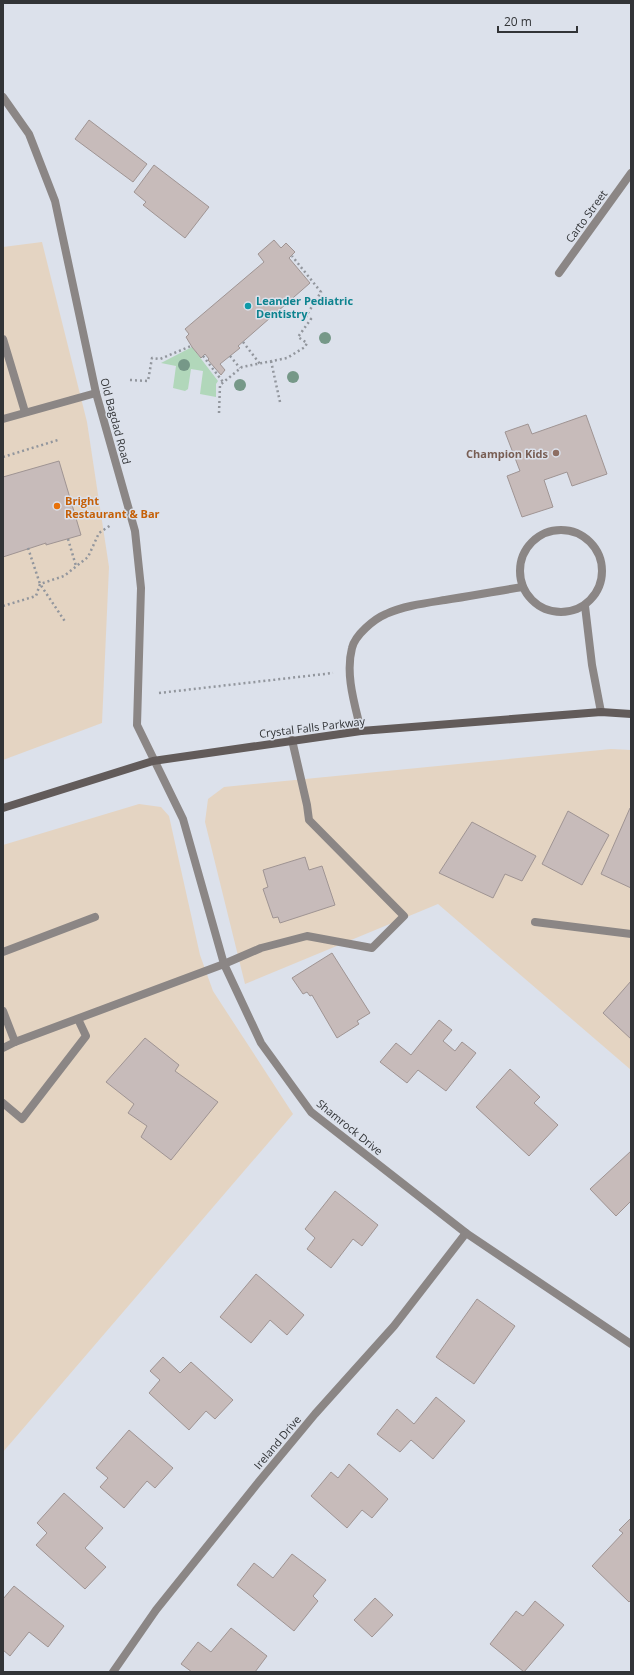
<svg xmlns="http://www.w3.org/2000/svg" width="634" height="1675" font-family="'Open Sans',sans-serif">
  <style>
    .commercial { fill: #e4d4c2 }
    .green { fill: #b1d7ba }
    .building { fill: #c7bbba; stroke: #9f9493 }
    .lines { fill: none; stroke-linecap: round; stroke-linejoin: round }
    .path { stroke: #92969d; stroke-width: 2.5; stroke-dasharray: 2 3; stroke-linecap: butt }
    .lane { stroke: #8b8685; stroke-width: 8 }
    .street { stroke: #8b8685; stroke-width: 8 }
    .secondary { stroke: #625b5a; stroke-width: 8 }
    .tree { fill: #769888 }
    .culture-dot { fill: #0f9aa8; stroke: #dce1eb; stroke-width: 1.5 }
    .education-dot { fill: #8d6e63; stroke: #dce1eb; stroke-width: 1.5 }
    .food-dot { fill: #e8710a; stroke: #dce1eb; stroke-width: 1.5 }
    .labels { text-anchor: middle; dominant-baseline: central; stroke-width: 3; stroke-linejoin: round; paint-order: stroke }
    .street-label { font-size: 11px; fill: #323437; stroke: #dce1eb }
    .culture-label { font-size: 11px; font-weight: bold; fill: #0d838f; stroke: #dce1eb; text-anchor: start }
    .education-label { font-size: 11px; font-weight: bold; fill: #785e54; stroke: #dce1eb; text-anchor: end }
    .food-label { font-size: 11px; font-weight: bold; fill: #c56008; stroke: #dce1eb; text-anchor: start }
  </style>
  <rect width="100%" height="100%" fill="#dce1eb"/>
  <g class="commercial">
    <polygon points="42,242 87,422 109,567 102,723 3,760 3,247"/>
    <polygon points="611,749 631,750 631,1070 438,904 245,984 205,822 208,799 224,787"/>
    <polygon points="139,804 161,807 169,816 200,955 213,991 293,1114 3,1452 3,845"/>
  </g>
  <polygon class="green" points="192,347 218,381 216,384 216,397 200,394 203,371 191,369 188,389 185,391 173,388 176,366 161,363"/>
  <g class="building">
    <polygon points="89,120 147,164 133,182 75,139"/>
    <polygon points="154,165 209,207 185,238 143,205 146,202 134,192"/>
    <polygon points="274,240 281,248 286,243 295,252 289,258 310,283 238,346 240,348 220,364 225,370 221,375 208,360 209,359 205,354 201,358 192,347 186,337 189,334 185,329 264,262 258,254"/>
    <polygon points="586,415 607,474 572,486 567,472 544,480 553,507 522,517 507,476 520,471 505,432 528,424 532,434"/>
    <polygon points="59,461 81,535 46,545 46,543 3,557 3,477"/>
    <polygon points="630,808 631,809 631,888 601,874"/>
    <polygon points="568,811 609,835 582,885 542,864"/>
    <polygon points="472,822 536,856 522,881 505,874 493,898 439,873"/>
    <polygon points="305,857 309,870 322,866 335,905 280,923 278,917 273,918 263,889 268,887 263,870"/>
    <polygon points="332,953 370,1013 357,1021 359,1024 337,1038 312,995 310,996 307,992 303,994 292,978"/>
    <polygon points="631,981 631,1039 603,1013"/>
    <polygon points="439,1020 452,1030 443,1041 455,1051 462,1042 476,1053 446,1091 418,1070 407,1083 380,1062 396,1043 411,1055"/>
    <polygon points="145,1038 179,1065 175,1071 218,1102 171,1160 141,1137 147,1126 128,1113 134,1104 106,1082"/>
    <polygon points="510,1069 540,1097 534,1103 558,1125 529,1156 476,1107"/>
    <polygon points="631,1151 631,1201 616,1216 590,1189"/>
    <polygon points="335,1191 378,1225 362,1246 353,1239 331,1268 307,1249 315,1238 305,1229"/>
    <polygon points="256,1274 304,1315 287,1335 270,1320 251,1343 220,1317"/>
    <polygon points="477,1299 515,1326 474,1384 436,1357"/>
    <polygon points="163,1357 180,1373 191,1362 233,1400 215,1419 206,1411 189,1430 149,1393 160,1380 150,1371"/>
    <polygon points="436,1397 465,1421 433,1459 411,1440 400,1452 377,1434 397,1409 414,1424"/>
    <polygon points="129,1430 173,1468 155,1488 147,1481 124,1508 100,1487 108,1478 96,1468"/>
    <polygon points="349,1464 388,1499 372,1518 362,1510 347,1528 311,1496 331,1472 338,1478"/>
    <polygon points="64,1493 103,1528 85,1548 106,1567 85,1589 36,1545 47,1533 37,1523"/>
    <polygon points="631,1518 631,1600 629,1602 592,1566 623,1533 619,1530"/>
    <polygon points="292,1554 326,1580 313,1596 318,1601 294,1631 237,1585 254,1563 273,1578"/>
    <polygon points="14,1586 64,1626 48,1647 29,1632 10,1656 3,1650 3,1599"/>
    <polygon points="375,1598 393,1615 372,1637 354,1620"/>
    <polygon points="535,1601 564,1625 524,1672 490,1644 516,1611 523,1616"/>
    <polygon points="231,1628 267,1656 255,1672 192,1672 181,1664 198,1642 211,1652"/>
  </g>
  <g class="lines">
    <g class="path">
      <polyline points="243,342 260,364"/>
      <polyline points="203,356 223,382"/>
      <polyline points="230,356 240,368"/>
      <polyline points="271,361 280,402"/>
      <polyline points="130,380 148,381 152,358 160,359 191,346"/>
      <polyline points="219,413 220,385 242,367 287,358 305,347 307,343 298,337 311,319 306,316 321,292 292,256"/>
      <polyline points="3,457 58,440"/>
      <polyline points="68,539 76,566"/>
      <polyline points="28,548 40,584 66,623"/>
      <polyline points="3,606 36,596 40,584 64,576 88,557 99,533 111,525"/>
      <polyline points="159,693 333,673"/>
    </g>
    <g class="lane">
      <polyline points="3,339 25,412"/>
      <polyline points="3,419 96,393"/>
      <circle cx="561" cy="571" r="41"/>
      <polyline points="585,606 592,665 601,712"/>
      <path d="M 361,731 C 355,705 345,675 352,648 C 355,635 374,619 386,614 C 403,606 426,603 445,600 C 471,596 497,591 523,587"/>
      <polyline points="535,922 631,934"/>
      <polyline points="3,952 95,917"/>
      <polyline points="3,1011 15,1042 224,964 261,948 307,936 372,948 404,916 309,820 307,805 292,740"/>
      <polyline points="3,1048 15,1042"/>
      <polyline points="3,1103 22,1119 86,1036 78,1019"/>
    </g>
    <g class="street">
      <polyline points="3,97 29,134 55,201 96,393 135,531 141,588 137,725 183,819 224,964 261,1043 311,1112 466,1233 631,1344"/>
      <polyline points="559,273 631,173"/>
      <polyline points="113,1672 156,1610 257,1484 315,1414 394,1326 466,1233"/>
    </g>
    <polyline class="secondary" points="3,808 153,761 361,731 601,712 631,714"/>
  </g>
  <g class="tree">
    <circle cx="325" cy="338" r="6"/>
    <circle cx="184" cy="365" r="6"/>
    <circle cx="293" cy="377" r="6"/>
    <circle cx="240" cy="385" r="6"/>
  </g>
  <circle class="culture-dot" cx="248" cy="306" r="4"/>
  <circle class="education-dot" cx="556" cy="453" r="4"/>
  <circle class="food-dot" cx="57" cy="506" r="4"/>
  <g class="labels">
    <g class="street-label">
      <text transform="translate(586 216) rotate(-54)">Carto Street</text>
      <text transform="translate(116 421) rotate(75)">Old Bagdad Road</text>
      <text transform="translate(312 727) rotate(-7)">Crystal Falls Parkway</text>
      <text transform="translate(350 1127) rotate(39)">Shamrock Drive</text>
      <text transform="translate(277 1442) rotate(-50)">Ireland Drive</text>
    </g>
    <g class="culture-label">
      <text x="256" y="300">Leander Pediatric<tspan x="256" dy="13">Dentistry</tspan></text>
    </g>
    <g class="education-label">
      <text x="548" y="453">Champion Kids</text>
    </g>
    <g class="food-label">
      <text x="65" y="500">Bright<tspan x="65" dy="13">Restaurant &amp; Bar</tspan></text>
    </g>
  </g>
  <rect width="634" height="1675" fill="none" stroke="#323437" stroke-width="8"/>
  <path d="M498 26v6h79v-6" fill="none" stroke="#323437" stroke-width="2"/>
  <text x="504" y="26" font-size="12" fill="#323437" stroke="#dce1eb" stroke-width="3" paint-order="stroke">20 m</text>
</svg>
